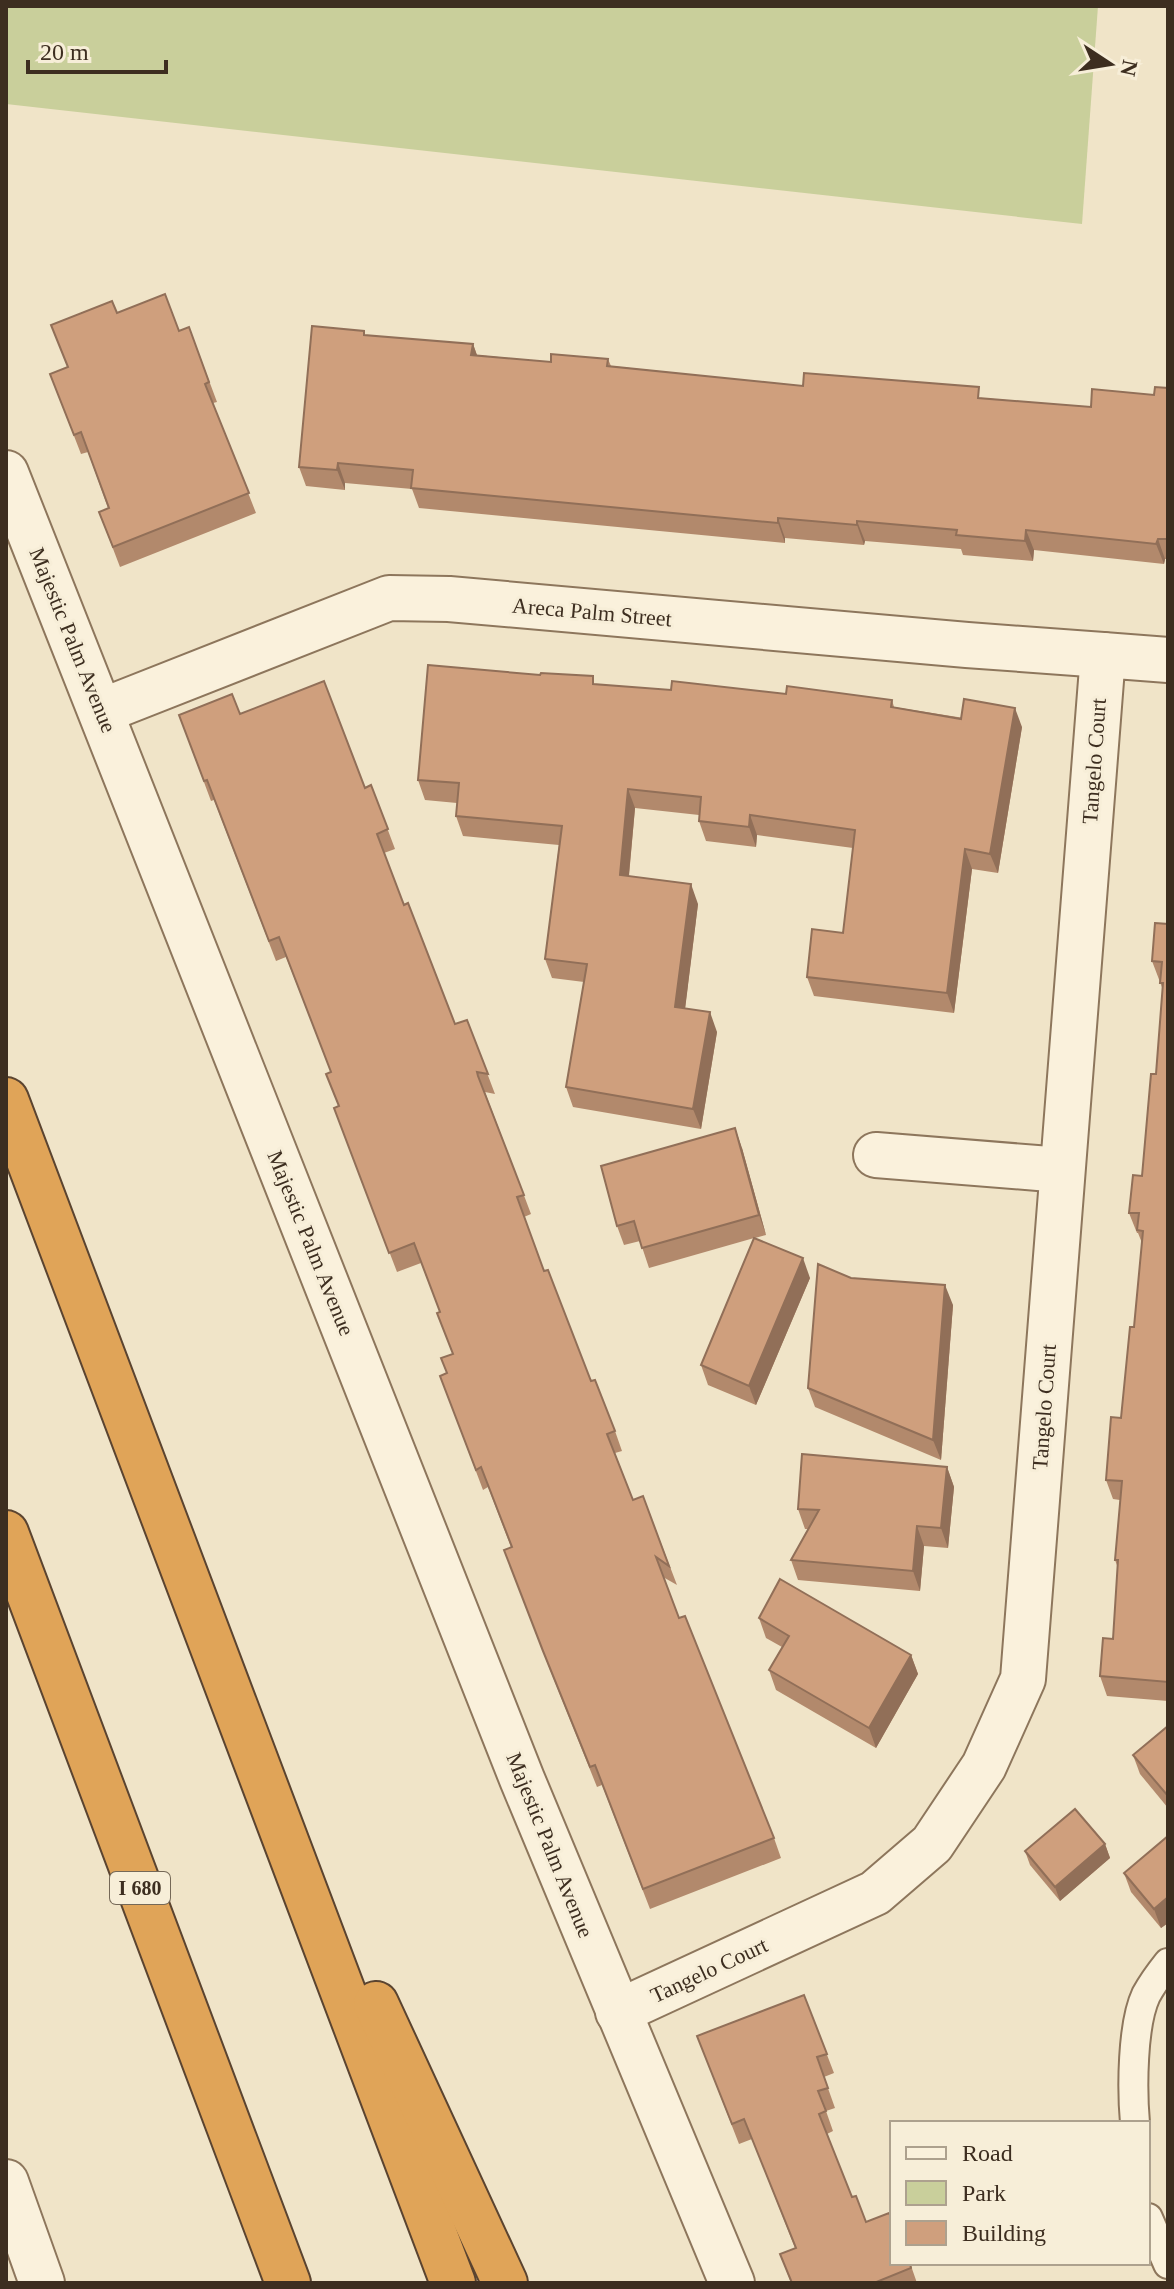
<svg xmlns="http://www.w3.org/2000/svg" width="1174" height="2289" font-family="Georgia,serif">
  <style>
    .green { fill: #c9cf9b }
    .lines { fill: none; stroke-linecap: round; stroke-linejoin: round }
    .lane-casing { stroke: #8d765c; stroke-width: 32 }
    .street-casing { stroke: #8d765c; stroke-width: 48 }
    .highway-casing { stroke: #5b4430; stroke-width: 48 }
    .lane { stroke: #faf1dc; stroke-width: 28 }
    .street { stroke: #faf1dc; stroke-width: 44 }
    .highway { stroke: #e0a458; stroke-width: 44 }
    .wall { fill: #b2896c }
    .shaded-wall { fill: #916f58 }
    .building { fill: #cf9f7d; stroke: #916f58; stroke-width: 2 }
    .labels { text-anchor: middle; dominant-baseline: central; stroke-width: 6; stroke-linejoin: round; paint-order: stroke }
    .shield { fill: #f7eed8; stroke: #756857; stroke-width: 2 }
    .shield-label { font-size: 20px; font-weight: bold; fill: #3d2e20 }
    .street-label { font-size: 22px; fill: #3d2e20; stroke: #f7eed8 }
  </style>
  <rect width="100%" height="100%" fill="#f0e4c8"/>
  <polygon class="green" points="6,6 1098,6 1082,224 6,104"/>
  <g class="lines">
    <g class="lane-casing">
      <g id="lane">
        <path d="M 1135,2123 C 1132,2090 1132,2025 1146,1995 C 1152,1984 1160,1973 1168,1963"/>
        <polyline points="1148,2218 1168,2264"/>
      </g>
    </g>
    <g class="street-casing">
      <g id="street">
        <polyline points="6,473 522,1779 732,2283"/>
        <polyline points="102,711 389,598 449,599 967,645 1103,655"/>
        <polyline points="876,1155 1062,1170"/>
        <polyline points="618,2012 875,1893 932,1844 984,1766 1023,1679 1103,655 1168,660"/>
        <polyline points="6,2182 42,2283"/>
      </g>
    </g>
    <g class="highway-casing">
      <g id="highway">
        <polyline points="6,1100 453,2283"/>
        <polyline points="6,1533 288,2283"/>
        <polyline points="376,2004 505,2283"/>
      </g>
    </g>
    <use href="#lane" class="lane"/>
    <use href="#street" class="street"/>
    <use href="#highway" class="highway"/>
  </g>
  <g class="wall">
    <polygon points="117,313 179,331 189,327 217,402 213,403 256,513 120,567 99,512 108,508 88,452 81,454 50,374 67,367"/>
    <polygon points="366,335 473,344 477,355 551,362 608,359 611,366 803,386 983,398 1091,407 1154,395 1168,388 1168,559 1165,559 1164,564 1034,550 1033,561 963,555 961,549 865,541 864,545 785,538 785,543 419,508 412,489 345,483 345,490 306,486 299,467"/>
    <polygon points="540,675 596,684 671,690 892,700 894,707 1022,727 998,873 972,869 954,1013 814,996 807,977 843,933 853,848 757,835 756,847 706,841 699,821 699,815 635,808 629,876 698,904 685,1008 717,1032 701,1129 573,1107 566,1087 584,982 552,978 545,959 559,845 463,836 456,816 457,803 425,800 418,780"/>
    <polygon points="240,714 365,788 371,785 395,849 384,853 404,905 455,1024 467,1020 495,1094 485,1092 531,1214 524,1217 544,1271 591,1381 615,1431 622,1451 615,1453 633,1500 643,1496 677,1585 663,1577 679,1618 774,1838 781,1858 650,1909 602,1785 597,1787 550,1670 504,1550 511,1547 488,1487 483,1490 440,1376 447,1374 441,1358 453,1354 440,1312 421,1263 397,1272 334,1108 339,1107 326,1074 331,1072 286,957 276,961 214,800 211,801 179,715"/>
    <polygon points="1168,924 1168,1701 1107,1696 1100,1676 1113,1639 1118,1568 1115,1560 1120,1500 1113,1499 1106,1480 1121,1418 1134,1327 1142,1243 1138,1233 1137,1233 1129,1213 1142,1176 1156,1074 1163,990 1152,961"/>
    <polygon points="742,1148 766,1235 755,1238 810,1278 756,1405 708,1385 701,1365 754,1238 649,1268 640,1241 624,1245 617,1226"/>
    <polygon points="851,1278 953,1305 941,1460 815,1407 808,1388"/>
    <polygon points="947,1467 954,1487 948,1548 924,1546 920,1591 798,1580 791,1560 808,1529 805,1529 798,1509"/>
    <polygon points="759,1618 911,1655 918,1674 876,1748 776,1690 769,1670 782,1647 766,1638"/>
    <polygon points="1168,1726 1168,1808 1140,1774 1133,1755"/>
    <polygon points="1168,1836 1168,1923 1161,1928 1131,1892 1124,1873"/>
    <polygon points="1105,1844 1110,1858 1060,1901 1030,1865 1025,1851"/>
    <polygon points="804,1995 834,2073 824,2077 835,2108 826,2111 833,2131 827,2134 852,2197 866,2222 910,2263 917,2283 791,2283 780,2254 795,2248 752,2139 739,2144 697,2036"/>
  </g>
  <g class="shaded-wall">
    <polygon points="473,344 480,364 471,355"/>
    <polygon points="338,463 345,483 345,490 337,470"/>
    <polygon points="778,518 785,538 785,543 778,523"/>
    <polygon points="857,521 865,541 864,545 857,525"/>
    <polygon points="1026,530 1034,550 1033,561 1025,541"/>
    <polygon points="1158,539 1165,559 1164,564 1156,544"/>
    <polygon points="1015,708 1022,727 998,873 990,854"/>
    <polygon points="628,789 635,808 627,895 620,875"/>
    <polygon points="750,815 757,835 756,847 749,827"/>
    <polygon points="965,849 972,869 954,1013 947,993"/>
    <polygon points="691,884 698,904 683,1026 675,1007"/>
    <polygon points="710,1012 717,1032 701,1129 693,1109"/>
    <polygon points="735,1128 742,1148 766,1235 759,1215"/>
    <polygon points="803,1258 810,1278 756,1405 749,1386"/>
    <polygon points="945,1285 953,1305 941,1460 933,1440"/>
    <polygon points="947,1467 954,1487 948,1548 941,1528"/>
    <polygon points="917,1526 924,1546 920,1591 913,1571"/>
    <polygon points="911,1655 918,1674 876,1748 869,1728"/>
    <polygon points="1105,1844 1110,1858 1060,1901 1055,1887"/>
    <polygon points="1168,1897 1168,1923 1161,1928 1154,1909"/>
  </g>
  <g class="building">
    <polygon points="165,294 179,331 189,327 209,382 205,384 249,493 113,547 99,512 109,508 81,432 74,435 50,374 68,367 51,325 112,301 117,313"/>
    <polygon points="312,326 364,331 364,335 473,344 471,355 551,362 551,354 608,359 607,366 803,386 804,373 979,387 978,398 1091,407 1092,389 1154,395 1155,387 1168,388 1168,539 1158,539 1156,544 1026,530 1025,541 956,535 957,530 857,521 857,525 778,518 778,523 411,488 413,470 338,463 337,470 299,467"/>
    <polygon points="428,665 540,675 541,673 593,676 593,684 671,690 672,681 786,694 787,686 892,700 891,707 961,719 964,699 1015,708 990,854 965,849 947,993 807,977 812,929 843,933 855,830 750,815 749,827 699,821 701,797 628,789 620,875 691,884 675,1007 710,1012 693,1109 566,1087 587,964 545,959 562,826 456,816 459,783 418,780"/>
    <polygon points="324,681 365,788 371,785 388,829 377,834 404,905 408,903 455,1024 467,1020 488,1074 477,1072 478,1076 524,1195 517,1197 544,1271 548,1270 591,1381 595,1380 615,1431 607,1434 633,1500 643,1496 669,1566 656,1557 679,1618 685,1616 774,1838 643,1889 595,1765 590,1767 543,1651 504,1550 512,1547 481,1467 476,1470 440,1376 447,1373 441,1358 453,1354 437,1313 440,1312 414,1243 389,1253 334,1108 339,1106 326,1074 331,1072 279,937 269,941 207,780 204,781 179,715 232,694 240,714"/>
    <polygon points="1155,923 1168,924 1168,1682 1100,1676 1103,1638 1113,1639 1118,1560 1115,1560 1122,1481 1106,1480 1111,1417 1121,1418 1130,1327 1134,1327 1143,1231 1137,1230 1139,1213 1129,1213 1133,1175 1142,1176 1151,1074 1156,1074 1163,983 1160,983 1162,962 1152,961"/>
    <polygon points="735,1128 759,1215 642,1248 634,1221 617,1226 601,1166"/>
    <polygon points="754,1238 803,1258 749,1386 701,1365"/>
    <polygon points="818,1264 851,1278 945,1285 933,1440 808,1388"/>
    <polygon points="802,1454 947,1467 941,1528 917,1526 913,1571 791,1560 819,1510 798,1509"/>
    <polygon points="780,1579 911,1655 869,1728 769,1670 789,1636 759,1618"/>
    <polygon points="1168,1726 1168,1796 1133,1755"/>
    <polygon points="1075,1809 1105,1844 1055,1887 1025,1851"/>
    <polygon points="1168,1836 1168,1897 1154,1909 1124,1873"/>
    <polygon points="804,1995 827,2054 817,2057 828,2088 818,2091 826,2111 819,2114 852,2197 856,2196 866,2222 889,2213 892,2219 892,2263 910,2263 911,2268 874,2283 792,2283 780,2254 796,2248 744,2119 732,2124 697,2036"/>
  </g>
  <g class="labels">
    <rect class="shield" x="110" y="1872" width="60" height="32" rx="6"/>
    <g class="shield-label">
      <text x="140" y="1888">I 680</text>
    </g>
    <g class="street-label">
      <text transform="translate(592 612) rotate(5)">Areca Palm Street</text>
      <text transform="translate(73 640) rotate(68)">Majestic Palm Avenue</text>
      <text transform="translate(1094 761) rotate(-86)">Tangelo Court</text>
      <text transform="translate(311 1243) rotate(68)">Majestic Palm Avenue</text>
      <text transform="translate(1044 1407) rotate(-86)">Tangelo Court</text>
      <text transform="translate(550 1845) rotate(68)">Majestic Palm Avenue</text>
      <text transform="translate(709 1970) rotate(-25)">Tangelo Court</text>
    </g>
  </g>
  <rect width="1174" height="2289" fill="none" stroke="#3d2e20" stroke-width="16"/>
  <rect x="890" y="2121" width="260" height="144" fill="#f7eed8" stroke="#ada18e" stroke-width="2"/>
  <rect x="906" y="2147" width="40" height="12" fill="#faf1dc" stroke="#ada18e" stroke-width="2"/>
  <text x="962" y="2161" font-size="24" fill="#3d2e20">Road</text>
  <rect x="906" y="2181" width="40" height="24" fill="#c9cf9b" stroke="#ada18e" stroke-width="2"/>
  <text x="962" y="2201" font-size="24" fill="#3d2e20">Park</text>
  <rect x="906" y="2221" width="40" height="24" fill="#cf9f7d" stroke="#ada18e" stroke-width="2"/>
  <text x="962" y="2241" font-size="24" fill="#3d2e20">Building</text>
  <g transform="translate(1110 64) rotate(102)" stroke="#f7eed8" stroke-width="6" paint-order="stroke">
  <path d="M0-6L14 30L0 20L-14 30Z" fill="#3d2e20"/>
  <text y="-12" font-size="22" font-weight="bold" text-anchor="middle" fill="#3d2e20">N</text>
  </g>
  <path d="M28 60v12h138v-12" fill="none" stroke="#3d2e20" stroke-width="4"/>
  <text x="40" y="60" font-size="24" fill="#3d2e20" stroke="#f7eed8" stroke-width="6" paint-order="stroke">20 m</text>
</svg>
